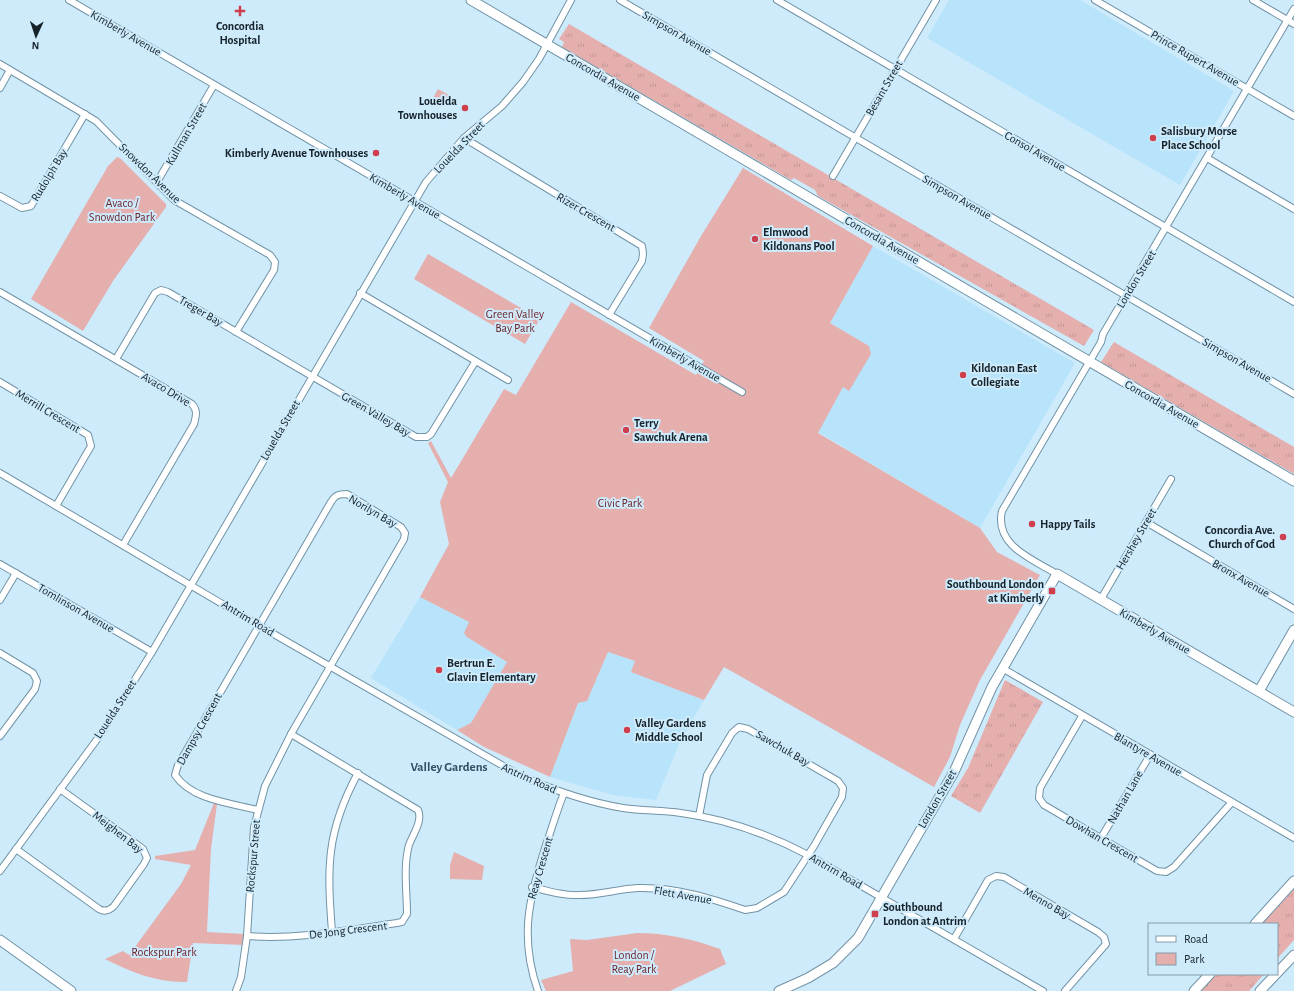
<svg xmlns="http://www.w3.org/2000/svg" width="1294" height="991" font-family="'Alegreya Sans',sans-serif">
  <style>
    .built { fill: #b7e3fb }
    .grass { fill: url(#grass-tufts) }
    .park { fill: #e5afae }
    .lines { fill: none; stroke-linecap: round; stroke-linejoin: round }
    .street-casing { stroke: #7193a5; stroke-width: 8 }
    .secondary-casing { stroke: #7193a5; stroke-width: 11 }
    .street { stroke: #fff; stroke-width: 6 }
    .secondary { stroke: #fff; stroke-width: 9 }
    .poi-dot { fill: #cf3e4c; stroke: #ceebfc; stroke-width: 1.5 }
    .labels { text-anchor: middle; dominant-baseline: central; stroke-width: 4; stroke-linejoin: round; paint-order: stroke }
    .poi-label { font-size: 12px; font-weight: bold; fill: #15222a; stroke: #ceebfc; text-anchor: start }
    .street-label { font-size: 12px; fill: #15222a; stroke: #ceebfc }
    .park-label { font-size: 12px; fill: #6c2429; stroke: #ceebfc }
    .neighbourhood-label { font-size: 13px; font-weight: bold; fill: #315162; stroke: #ceebfc }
  </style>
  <defs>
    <pattern id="grass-tufts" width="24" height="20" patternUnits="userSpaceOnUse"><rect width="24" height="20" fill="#e5afae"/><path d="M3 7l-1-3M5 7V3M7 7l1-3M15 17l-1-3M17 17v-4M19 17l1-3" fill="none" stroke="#c49696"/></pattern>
  </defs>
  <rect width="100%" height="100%" fill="#ceebfc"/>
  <g class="built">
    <polygon points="949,0 1080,0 1234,91 1180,185 927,38"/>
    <polygon points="873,246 1075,363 980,528 818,432 843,387 847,390 848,389 869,346 830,323"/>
    <polygon points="420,597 469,622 467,637 507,662 471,723 457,730 371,678"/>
    <polygon points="608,652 635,661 631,672 704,700 679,744 656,800 613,795 550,777 578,703 587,701"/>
  </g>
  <g class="grass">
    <polygon points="569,24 1094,330 1084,346 818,196 815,190 794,178 791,180 562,47 564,42 559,39"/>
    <polygon points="1114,342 1294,447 1294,474 1101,362"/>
    <polygon points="1005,680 1043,702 980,813 951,796 968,768"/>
    <polygon points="1294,889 1294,940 1277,959 1277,924 1262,924"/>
    <polygon points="1217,974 1264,974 1249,991 1201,991"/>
  </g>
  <g class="park">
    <polygon points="438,89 449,95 444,104 433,98"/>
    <polygon points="117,157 120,158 166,204 166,207 113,281 83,331 31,299 108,166"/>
    <polygon points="743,168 873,246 830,323 869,346 871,354 849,391 843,387 818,433 980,528 997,552 1040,575 980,680 960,725 950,757 934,787 724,667 704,700 631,672 635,661 608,652 587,701 578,703 550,777 484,747 457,730 471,723 507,662 467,637 464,633 469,622 420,597 449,544 440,502 448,482 428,443 431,441 451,478 504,389 516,395 571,302 696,375 704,361 649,328 701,236"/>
    <polygon points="428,254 540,319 525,344 414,279"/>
    <path d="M 214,803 L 217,804 L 211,849 L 207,932 L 245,934 L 244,945 L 193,943 L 187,982 C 158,983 130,972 105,959 L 123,951 L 129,955 L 181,884 L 191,865 L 155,859 L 155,856 L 195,850 Z"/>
    <polygon points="454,852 484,866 482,880 450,879 450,865"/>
    <path d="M 637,933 C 665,933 693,939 720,949 L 726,964 L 670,991 L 546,991 L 541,980 L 573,971 L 570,939 L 587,940 Z"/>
  </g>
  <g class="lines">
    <g class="street-casing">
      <g id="street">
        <polyline points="69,0 742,392"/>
        <polyline points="620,0 1294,394"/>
        <polyline points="777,0 1294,302"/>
        <polyline points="1095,0 1294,116"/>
        <polyline points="1253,0 1294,24"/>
        <polyline points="0,64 96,121 174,200 270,255 275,262 274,270 236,332"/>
        <polyline points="0,88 10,70"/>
        <polyline points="464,138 642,246 643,254 642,261 609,315"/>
        <polyline points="1207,158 1294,209"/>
        <polyline points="833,176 936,0"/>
        <polyline points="157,182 214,85"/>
        <polyline points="0,196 22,208 31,206 85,114"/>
        <path d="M 0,292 L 192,404 C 198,411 196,416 194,424 L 123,545"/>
        <polyline points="360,293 508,380"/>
        <polyline points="116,359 155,293 161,290 168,292 416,437 427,437 431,434 475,362"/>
        <polyline points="0,382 88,435 91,446 56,506"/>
        <path d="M 0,473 L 258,625 L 519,775 C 553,790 587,802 623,808 C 643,811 662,810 681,813 C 726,819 768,834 808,855 L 1043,991"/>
        <polyline points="1146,522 1294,609"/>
        <polyline points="0,564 152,652"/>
        <path d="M 1057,574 C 1034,560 994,546 1002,511 L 1101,342 L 1103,334 L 1294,9"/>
        <polyline points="1101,599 1171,479"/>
        <polyline points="0,600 16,573"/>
        <polyline points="0,653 33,673 37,681 35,689 0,736"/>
        <polyline points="1002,668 1294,838"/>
        <polyline points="1082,716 1040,788 1039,798 1044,805 1157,871 1166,872 1174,867 1232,802"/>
        <polyline points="1101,838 1150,755"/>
        <path d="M 16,849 L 99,909 C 104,912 109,911 114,906 L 144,864 L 147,858 L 143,849 L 60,789"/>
        <polyline points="0,871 101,734 152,652 426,182 464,138 502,106 523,82 539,59 571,0"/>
        <path d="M 532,887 C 548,891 564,896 580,895 C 600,895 618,889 638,888 C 675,887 710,898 745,910 L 757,908 L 784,892 L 814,846 L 842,797 L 843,788 L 838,781 L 748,729 L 739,727 L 732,733 L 707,775 L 699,816"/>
        <path d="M 332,932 C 327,867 326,832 358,773"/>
        <path d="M 247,936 C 297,940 347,930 397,923 L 402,922 L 407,914 C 407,892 403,867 409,845 C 413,834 423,821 418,810 L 291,734"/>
        <polyline points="954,939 988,880 996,876 1004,877 1098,932 1104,937 1106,944 1065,991"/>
        <path d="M 236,991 L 241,977 L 247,936 L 254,827 L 265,786 L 291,734 L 404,539 L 405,533 L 401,527 L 347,494 C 339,494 335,495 331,502 L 178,765 L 175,775 C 192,800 230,803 258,810"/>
        <path d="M 538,991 C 519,937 529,898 546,845 C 552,828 557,810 564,793"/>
      </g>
    </g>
    <g class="secondary-casing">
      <g id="secondary">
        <polyline points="471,0 1294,481"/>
        <polyline points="1259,691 1294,630"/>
        <polyline points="1255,924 1294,881"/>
        <polyline points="0,940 71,991"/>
        <polyline points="1277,973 1294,955"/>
        <polyline points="779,991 808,978 833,963 858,938 954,772 992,687 1057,574 1294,712"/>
        <polyline points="1194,991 1210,974"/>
        <polyline points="1260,991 1276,974"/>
      </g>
    </g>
    <use href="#street" class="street"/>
    <use href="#secondary" class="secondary"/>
  </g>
  <g class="poi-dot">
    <path d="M238 5h4v4h4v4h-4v4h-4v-4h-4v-4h4z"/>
    <circle cx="465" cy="108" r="4"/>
    <circle cx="1153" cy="138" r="4"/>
    <circle cx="376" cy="153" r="4"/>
    <circle cx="755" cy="239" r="4"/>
    <circle cx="963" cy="375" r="4"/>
    <circle cx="626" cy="430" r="4"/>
    <circle cx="1032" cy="524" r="4"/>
    <circle cx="1283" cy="537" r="4"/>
    <rect x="1048" y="587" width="8" height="8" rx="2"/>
    <circle cx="439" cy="670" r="4"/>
    <circle cx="627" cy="730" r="4"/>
    <rect x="871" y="910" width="8" height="8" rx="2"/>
  </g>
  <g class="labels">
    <g class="poi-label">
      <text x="240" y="26" text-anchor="middle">Concordia<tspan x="240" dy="14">Hospital</tspan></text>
      <text x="457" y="101" text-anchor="end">Louelda<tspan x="457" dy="14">Townhouses</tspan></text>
      <text x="1161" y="131">Salisbury Morse<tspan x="1161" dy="14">Place School</tspan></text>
      <text x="368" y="153" text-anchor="end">Kimberly Avenue Townhouses</text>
      <text x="763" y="232">Elmwood<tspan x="763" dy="14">Kildonans Pool</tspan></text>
      <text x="971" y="368">Kildonan East<tspan x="971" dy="14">Collegiate</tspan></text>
      <text x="634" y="423">Terry<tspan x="634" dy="14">Sawchuk Arena</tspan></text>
      <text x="1040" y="524">Happy Tails</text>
      <text x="1275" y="530" text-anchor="end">Concordia Ave.<tspan x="1275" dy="14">Church of God</tspan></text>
      <text x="1044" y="584" text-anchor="end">Southbound London<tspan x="1044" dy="14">at Kimberly</tspan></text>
      <text x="447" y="663">Bertrun E.<tspan x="447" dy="14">Glavin Elementary</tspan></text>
      <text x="635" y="723">Valley Gardens<tspan x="635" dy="14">Middle School</tspan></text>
      <text x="883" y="907">Southbound<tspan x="883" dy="14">London at Antrim</tspan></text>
    </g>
    <g class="street-label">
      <text transform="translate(126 33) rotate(30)">Kimberly Avenue</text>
      <text transform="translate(677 33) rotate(30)">Simpson Avenue</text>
      <text transform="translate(1195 58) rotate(30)">Prince Rupert Avenue</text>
      <text transform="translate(603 77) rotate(30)">Concordia Avenue</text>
      <text transform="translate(884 88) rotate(-60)">Besant Street</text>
      <text transform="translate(186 134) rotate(-60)">Kullman Street</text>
      <text transform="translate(459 147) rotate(-46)">Louelda Street</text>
      <text transform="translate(1035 151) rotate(30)">Consol Avenue</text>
      <text transform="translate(150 173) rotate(44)">Snowdon Avenue</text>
      <text transform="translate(49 175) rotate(-59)">Rudolph Bay</text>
      <text transform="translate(405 196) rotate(30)">Kimberly Avenue</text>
      <text transform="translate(957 197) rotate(30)">Simpson Avenue</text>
      <text transform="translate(586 212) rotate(30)">Rizer Crescent</text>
      <text transform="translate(882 240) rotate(30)">Concordia Avenue</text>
      <text transform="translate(1136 279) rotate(-59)">London Street</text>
      <text transform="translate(201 311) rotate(30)">Treger Bay</text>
      <text transform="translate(685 359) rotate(30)">Kimberly Avenue</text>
      <text transform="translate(1237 360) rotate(30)">Simpson Avenue</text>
      <text transform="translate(166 389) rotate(31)">Avaco Drive</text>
      <text transform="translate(1162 404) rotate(30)">Concordia Avenue</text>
      <text transform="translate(48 411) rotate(31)">Merrill Crescent</text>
      <text transform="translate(376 414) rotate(30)">Green Valley Bay</text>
      <text transform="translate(280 430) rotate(-60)">Louelda Street</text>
      <text transform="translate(373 511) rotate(30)">Norilyn Bay</text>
      <text transform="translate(1136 539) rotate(-60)">Hershey Street</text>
      <text transform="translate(1241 578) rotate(30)">Bronx Avenue</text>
      <text transform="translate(76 608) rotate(30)">Tomlinson Avenue</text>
      <text transform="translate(248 618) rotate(31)">Antrim Road</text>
      <text transform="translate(1155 631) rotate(30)">Kimberly Avenue</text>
      <text transform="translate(115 709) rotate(-57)">Louelda Street</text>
      <text transform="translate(199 729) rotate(-61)">Dampsy Crescent</text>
      <text transform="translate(783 748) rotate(30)">Sawchuk Bay</text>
      <text transform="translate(1148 754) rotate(30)">Blantyre Avenue</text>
      <text transform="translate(529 778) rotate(24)">Antrim Road</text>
      <text transform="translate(1125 797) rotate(-60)">Nathan Lane</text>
      <text transform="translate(937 799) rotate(-60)">London Street</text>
      <text transform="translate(118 832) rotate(38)">Meighen Bay</text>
      <text transform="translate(1102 839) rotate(30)">Dowhan Crescent</text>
      <text transform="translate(253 856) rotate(-85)">Rockspur Street</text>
      <text transform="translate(540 868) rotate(-74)">Reay Crescent</text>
      <text transform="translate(836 871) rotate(30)">Antrim Road</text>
      <text transform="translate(683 895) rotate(10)">Flett Avenue</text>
      <text transform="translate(1047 903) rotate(30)">Menno Bay</text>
      <text transform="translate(348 930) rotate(-7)">De Jong Crescent</text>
    </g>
    <g class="park-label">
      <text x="122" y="203">Avaco /<tspan x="122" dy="14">Snowdon Park</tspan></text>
      <text x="515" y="314">Green Valley<tspan x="515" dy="14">Bay Park</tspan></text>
      <text x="620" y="503">Civic Park</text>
      <text x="164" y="952">Rockspur Park</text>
      <text x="634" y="955">London /<tspan x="634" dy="14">Reay Park</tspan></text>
    </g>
    <g class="neighbourhood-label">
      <text x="449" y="767">Valley Gardens</text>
    </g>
  </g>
  <rect x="1148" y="923" width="130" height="52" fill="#ceebfc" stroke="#849ba8"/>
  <rect x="1156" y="936" width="20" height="6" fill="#ffffff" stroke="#849ba8"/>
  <text x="1184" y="943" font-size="12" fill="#15222a">Road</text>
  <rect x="1156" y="953" width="20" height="12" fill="#e5afae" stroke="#849ba8"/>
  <text x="1184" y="963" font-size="12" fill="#15222a">Park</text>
  <g transform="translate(36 36) rotate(183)" stroke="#ceebfc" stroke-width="3" paint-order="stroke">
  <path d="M0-3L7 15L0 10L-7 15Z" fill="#15222a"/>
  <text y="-6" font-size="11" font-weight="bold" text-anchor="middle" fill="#15222a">N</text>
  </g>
</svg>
